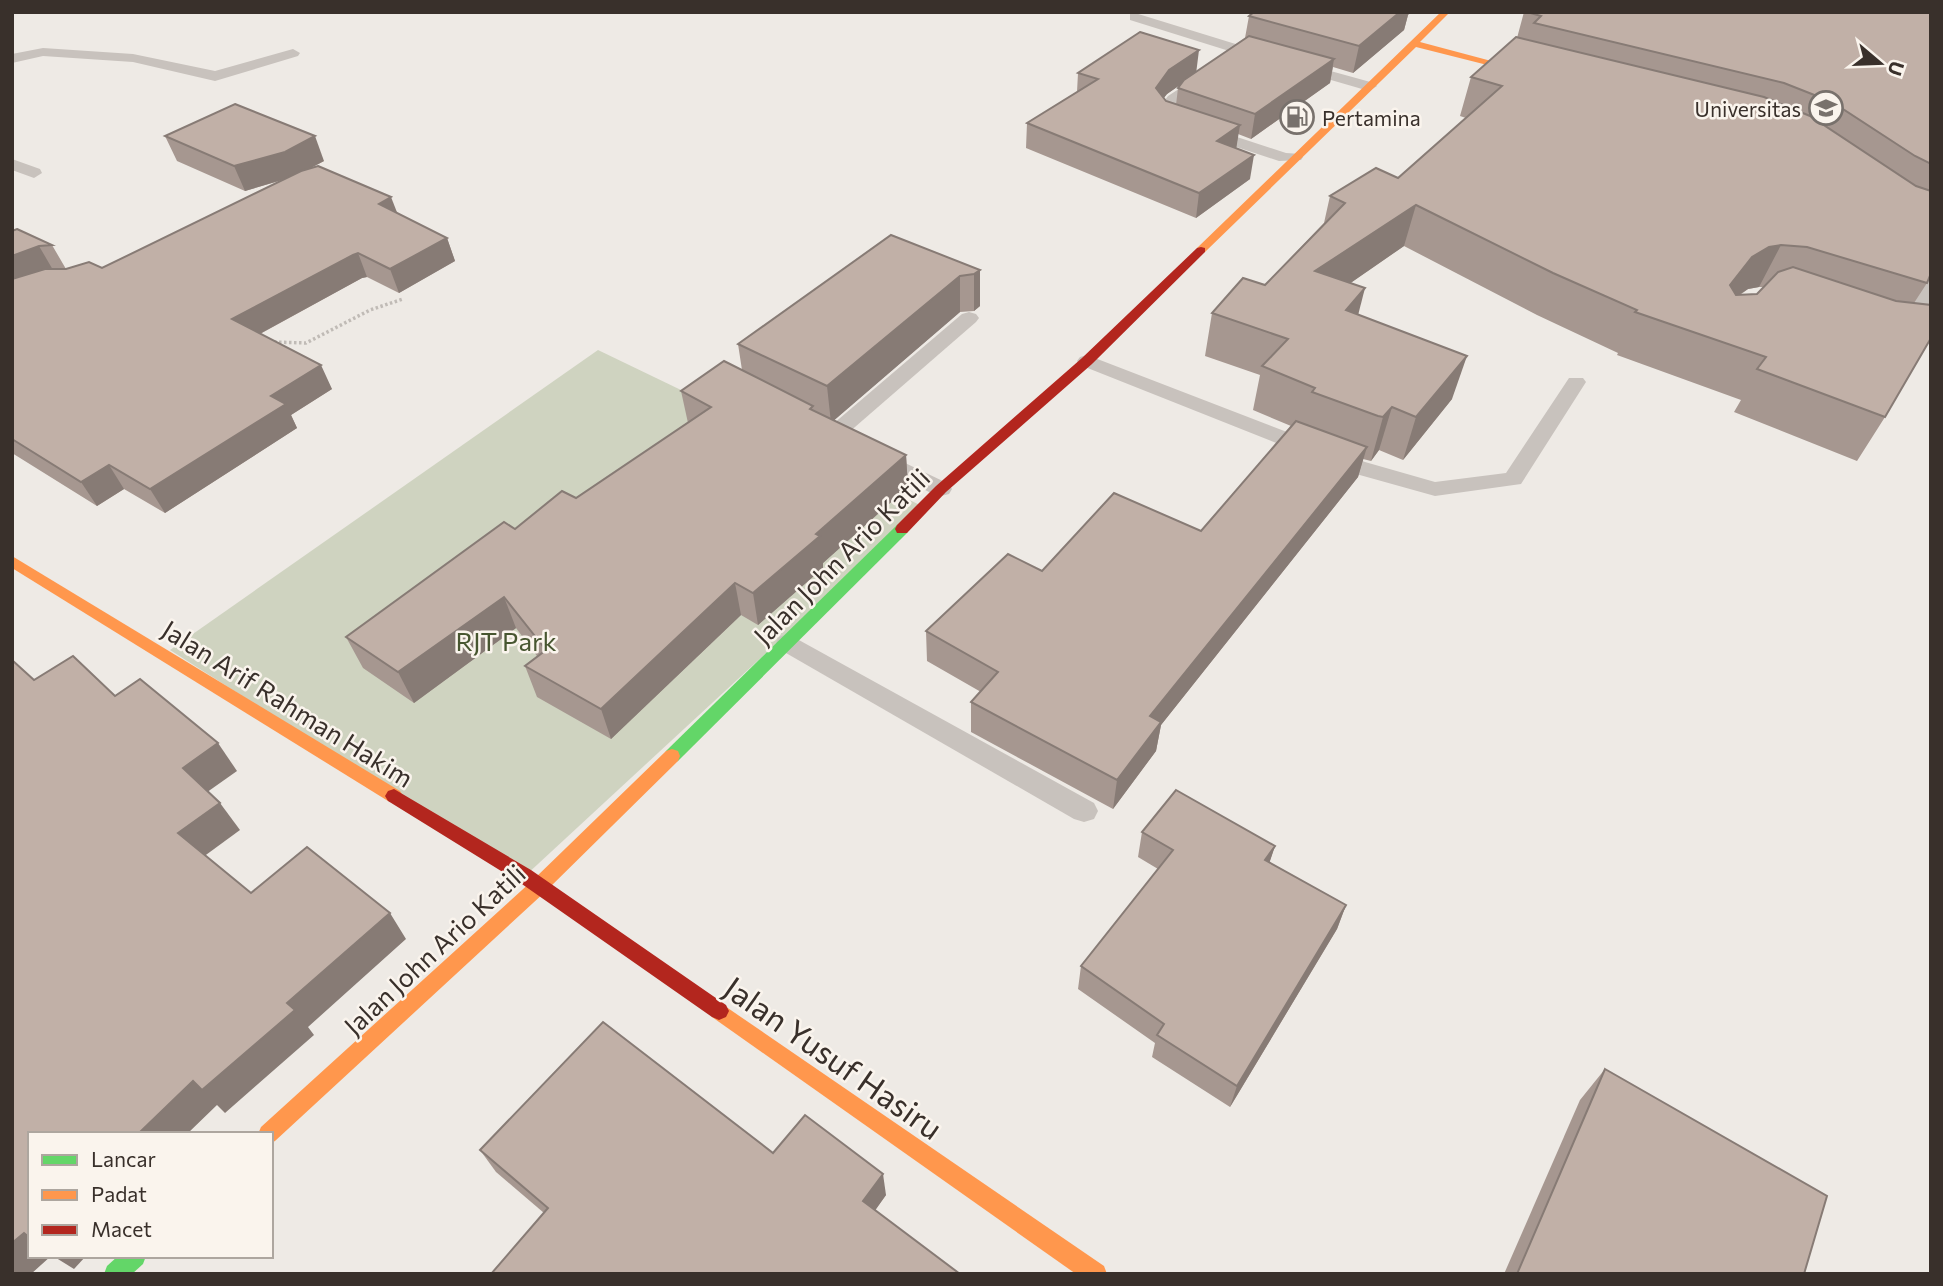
<svg xmlns="http://www.w3.org/2000/svg" width="1943" height="1286" font-family="Commissioner,sans-serif">
  <style>
    .green { fill: #cfd3c0 }
    .lines { fill: none; stroke-linecap: round; stroke-linejoin: round }
    .path { stroke: #c0bbb6; stroke-width: 3.5; stroke-dasharray: 2.5 2.5; stroke-linecap: butt }
    .lane { fill: #c8c2bd; fill-rule: evenodd }
    .street { fill: #c8c2bd; fill-rule: evenodd }
    .fast { fill: #63d668; fill-rule: evenodd }
    .slow { fill: #ff974d; fill-rule: evenodd }
    .jam { fill: #b3261e; fill-rule: evenodd }
    .wall { fill: #a69790; fill-rule: evenodd }
    .shaded-wall { fill: #877b75 }
    .building { fill: #c1b0a7; stroke: #877b75; stroke-width: 2 }
    .labels { text-anchor: middle; dominant-baseline: central; stroke-width: 5; stroke-linejoin: round; paint-order: stroke }
    .far-poi-label { font-size: 21px; fill: #39302b; stroke: #faf4ed; text-anchor: end }
    .street-label { font-size: 26px; fill: #39302b; stroke: #faf4ed }
    .park-label { font-size: 26px; fill: #475630; stroke: #faf4ed }
    .near-street-label { font-size: 32px; fill: #39302b; stroke: #faf4ed }
  </style>
  <rect width="100%" height="100%" fill="#eeeae5"/>
  <polygon class="green" points="598,350 924,507 525,876 170,650"/>
  <g class="lines">
    <polyline class="path" points="274,342 306,343 370,310 403,299"/>
    <g class="lane">
      <polygon points="1135,13 1268,54 1270,57 1268,60 1258,60 1130,20 1130,14"/>
      <polygon points="43,48 133,54 215,71 293,49 300,53 298,56 215,81 133,62 43,56 12,63 12,54"/>
      <polygon points="1298,62 1374,83 1377,86 1369,91 1293,69 1291,66"/>
      <polygon points="1205,72 1213,77 1179,102 1172,112 1176,117 1286,153 1301,154 1303,157 1301,160 1279,161 1164,123 1156,112 1168,96"/>
      <polygon points="12,159 40,169 42,173 34,178 12,170"/>
      <polygon points="969,312 976,314 979,318 976,322 840,440 826,440 822,435 826,430 962,314"/>
      <polygon points="1087,355 1365,462 1435,482 1506,473 1569,378 1583,378 1586,382 1521,484 1435,496 1349,472 1080,365 1077,361 1080,357"/>
      <polygon points="880,451 949,484 952,489 949,494 941,496 933,494 872,463 869,458 872,453"/>
      <polygon points="788,634 1094,803 1098,811 1094,819 1084,822 1074,819 779,649 776,643 779,637"/>
    </g>
    <polygon class="street" points="1931,279 1931,335 1926,343 1896,347 1885,344 1881,338 1885,332 1903,328 1921,282"/>
    <g class="fast">
      <polygon points="902,524 909,529 907,533 678,761 672,763 666,761 664,756 666,751 897,525"/>
      <polygon points="118,1256 146,1256 143,1264 132,1274 104,1274 107,1266"/>
    </g>
    <g class="slow">
      <polygon points="1441,12 1450,12 1420,42 1544,75 1539,78 1416,47 1205,252 1197,252 1197,248"/>
      <polygon points="12,556 400,791 403,796 400,801 394,803 388,801 12,568"/>
      <polygon points="672,749 678,751 680,756 678,761 545,892 275,1141 271,1143 271,1134 258,1134 261,1127 533,880 666,751"/>
      <polygon points="719,1002 1104,1266 1107,1274 1076,1274 712,1017 709,1011 712,1005"/>
    </g>
    <g class="jam">
      <polygon points="1201,247 1205,248 1205,252 1092,364 946,492 907,533 897,533 895,529 897,525 936,486 1082,358 1197,248"/>
      <polygon points="394,789 531,870 726,1005 729,1011 726,1017 719,1020 712,1017 519,882 388,801 385,796 388,791"/>
    </g>
  </g>
  <g class="wall">
    <path d="M 1524,12 L 1931,12 L 1931,277 L 1929,277 L 1927,283 L 1914,303 L 1885,417 L 1857,461 L 1734,412 L 1741,400 L 1617,355 L 1618,353 L 1537,315 L 1404,246 L 1350,283 L 1358,314 L 1452,399 L 1403,460 L 1379,450 L 1371,461 L 1363,459 L 1358,477 L 1161,725 L 1156,751 L 1113,809 L 971,732 L 971,702 L 981,692 L 927,661 L 926,631 L 1042,571 L 1201,531 L 1291,426 L 1253,410 L 1260,375 L 1205,356 L 1212,313 L 1265,285 L 1324,223 L 1330,196 L 1398,178 L 1466,118 L 1460,116 L 1471,77 L 1517,38 ZM 1759,287 L 1763,287 L 1757,294 L 1740,295 L 1748,289 Z"/>
    <path d="M 1408,15 L 1404,30 L 1353,73 L 1333,67 L 1330,83 L 1251,139 L 1238,134 L 1236,148 L 1250,179 L 1196,218 L 1026,148 L 1027,123 L 1077,92 L 1078,73 L 1196,72 L 1245,38 L 1249,16 ZM 1181,84 L 1178,88 L 1176,105 L 1166,101 L 1163,98 L 1167,94 Z"/>
    <polygon points="165,136 324,161 309,169 447,238 455,261 399,293 367,277 362,278 260,334 332,389 291,415 297,428 165,513 124,489 97,506 12,453 12,231 52,245 66,269 102,268 286,179 245,191 177,161"/>
    <polygon points="980,270 980,306 974,311 960,312 834,420 906,455 908,487 823,563 823,568 758,625 741,615 611,739 537,697 525,666 537,656 516,628 414,703 363,668 346,637 515,529 576,498 688,423 681,391 742,370 738,344"/>
    <polygon points="1142,832 1275,846 1269,863 1346,905 1337,929 1230,1107 1152,1057 1155,1043 1078,989 1081,966 1158,869 1138,857"/>
    <polygon points="1605,1069 1804,1274 1504,1274 1580,1100"/>
    <polygon points="480,1150 773,1153 886,1195 875,1210 544,1213 496,1172"/>
  </g>
  <g class="shaded-wall">
    <polygon points="1397,12 1411,12 1408,15 1404,30 1353,73 1359,46"/>
    <polygon points="1199,50 1196,74 1167,94 1153,112 1156,88 1169,70"/>
    <polygon points="1334,59 1330,83 1251,139 1255,114"/>
    <polygon points="1240,125 1236,150 1217,141"/>
    <polygon points="315,136 324,161 295,176 245,191 234,166"/>
    <polygon points="1254,155 1250,179 1196,218 1199,193"/>
    <polygon points="391,197 400,220 379,204"/>
    <polygon points="1416,205 1404,246 1306,314 1315,271"/>
    <polygon points="447,238 455,261 399,293 390,269"/>
    <polygon points="1781,245 1759,287 1748,289 1731,300 1730,285 1752,257 1769,247"/>
    <polygon points="39,246 53,270 12,284 12,256"/>
    <polygon points="358,253 367,277 362,278 243,343 232,319 353,255"/>
    <polygon points="980,270 980,306 974,311 974,274"/>
    <polygon points="960,276 960,312 831,423 827,386"/>
    <polygon points="1365,288 1354,331 1346,310"/>
    <polygon points="1467,356 1452,399 1403,460 1416,417"/>
    <polygon points="321,365 332,389 291,415 297,428 165,513 150,489 271,396"/>
    <polygon points="1392,407 1379,450 1371,461 1383,417"/>
    <polygon points="1367,447 1358,477 1161,725 1156,751 1113,809 1117,780 1150,716"/>
    <polygon points="906,455 908,487 823,563 823,568 758,625 753,593 816,534"/>
    <polygon points="109,465 124,489 97,506 81,482"/>
    <polygon points="735,583 741,615 611,739 601,709"/>
    <polygon points="504,597 516,628 414,703 398,672"/>
    <polygon points="218,743 237,771 203,795 183,768"/>
    <polygon points="220,803 240,830 199,860 178,833"/>
    <polygon points="1275,846 1267,870 1265,860"/>
    <polygon points="1346,905 1337,929 1230,1107 1237,1086"/>
    <polygon points="390,913 406,939 308,1027 314,1035 225,1113 217,1105 187,1134 138,1134 193,1081 287,1003"/>
    <polygon points="883,1174 886,1195 867,1222 863,1201"/>
    <polygon points="24,1233 30,1237 30,1256 51,1256 31,1274 12,1274 12,1243"/>
    <polygon points="53,1256 86,1256 74,1269"/>
  </g>
  <g class="building">
    <polygon points="1254,12 1400,12 1359,46 1249,16"/>
    <polygon points="1527,12 1931,12 1931,164 1915,156 1832,102 1784,83 1534,23 1541,16"/>
    <polygon points="1140,32 1199,50 1169,70 1156,88 1166,101 1240,125 1217,141 1254,155 1199,193 1027,123 1098,79 1078,73"/>
    <polygon points="1249,36 1334,59 1255,114 1178,88 1184,80"/>
    <polygon points="1516,37 1764,97 1810,116 1916,186 1931,191 1931,273 1927,283 1807,247 1781,245 1769,247 1752,257 1730,285 1736,295 1757,294 1778,272 1793,267 1896,301 1931,305 1931,338 1885,417 1757,369 1766,357 1635,312 1637,310 1553,273 1416,205 1315,271 1365,288 1346,310 1467,356 1416,417 1392,407 1383,417 1378,416 1312,392 1315,388 1262,366 1288,339 1212,313 1243,278 1265,285 1345,203 1330,196 1376,168 1398,178 1502,86 1471,77"/>
    <polygon points="235,104 315,136 285,152 234,166 165,136"/>
    <polygon points="318,166 391,197 379,204 447,238 390,269 358,253 353,255 232,319 321,365 271,396 286,404 150,489 109,465 81,482 12,439 12,279 45,269 66,269 89,262 102,268 301,171"/>
    <polygon points="17,229 52,245 39,246 12,256 12,231"/>
    <polygon points="891,235 980,270 974,274 960,276 827,386 738,344"/>
    <polygon points="724,361 813,406 810,409 906,455 816,534 820,536 753,593 735,583 601,709 525,666 546,650 504,597 398,672 346,637 504,522 515,529 562,491 576,498 711,407 681,391"/>
    <polygon points="1296,421 1367,447 1150,716 1161,722 1117,780 971,702 998,672 926,631 1008,554 1042,571 1114,493 1201,531"/>
    <polygon points="73,656 115,696 140,679 218,743 183,768 220,803 178,833 251,893 307,847 390,913 287,1003 295,1010 202,1090 193,1081 138,1134 30,1134 30,1238 24,1233 12,1243 12,660 34,680"/>
    <polygon points="1176,790 1275,846 1265,860 1346,905 1237,1086 1157,1035 1164,1024 1081,966 1173,850 1142,832"/>
    <polygon points="603,1022 773,1153 805,1115 883,1174 863,1201 960,1274 491,1274 548,1208 480,1150"/>
    <polygon points="1605,1069 1827,1196 1804,1274 1517,1274"/>
  </g>
  <defs>
    <g id="university-ring" transform="scale(1.75)"><circle r="9.5" fill="#faf4ed" stroke="#78716c" stroke-width="1.5"/><path d="M0-5L7-2L0 1L-7-2ZM-4 1L0 2.5L4 1V4Q0 6-4 4Z" fill="#78716c"/></g>
    <g id="fuel-ring" transform="scale(1.75)"><circle r="9.5" fill="#faf4ed" stroke="#78716c" stroke-width="1.5"/><path d="M-5.5-6h7V0h2V4h1.3V-2.5L3-4.5l.8-.8L6-3V5H2.5V1h-1V6h-7ZM-4.2-4.7v3.2H.2V-4.7Z" fill="#78716c"/></g>
  </defs>
  <g fill-rule="evenodd">
    <use href="#university-ring" x="1826" y="108"/>
    <use href="#fuel-ring" x="1297" y="117"/>
  </g>
  <g class="labels">
    <g class="far-poi-label">
      <text x="1801" y="108">Universitas</text>
      <text x="1322" y="117" text-anchor="start">Pertamina</text>
    </g>
    <g class="street-label">
      <text transform="translate(841 556) rotate(-45)">Jalan John Ario Katili</text>
      <text transform="translate(288 703) rotate(32)">Jalan Arif Rahman Hakim</text>
      <text transform="translate(434 949) rotate(-43)">Jalan John Ario Katili</text>
    </g>
    <g class="park-label">
      <text x="506" y="640">RJT Park</text>
    </g>
    <g class="near-street-label">
      <text transform="translate(834 1057) rotate(35)">Jalan Yusuf Hasiru</text>
    </g>
  </g>
  <rect width="1943" height="1286" fill="none" stroke="#39302b" stroke-width="28"/>
  <rect x="28" y="1132" width="245" height="126" fill="#faf4ed" stroke="#ada69f" stroke-width="2"/>
  <rect x="42" y="1155" width="35" height="10" fill="#63d668" stroke="#ada69f" stroke-width="2"/>
  <text x="91" y="1167" font-size="21" fill="#39302b">Lancar</text>
  <rect x="42" y="1190" width="35" height="10" fill="#ff974d" stroke="#ada69f" stroke-width="2"/>
  <text x="91" y="1202" font-size="21" fill="#39302b">Padat</text>
  <rect x="42" y="1225" width="35" height="10" fill="#b3261e" stroke="#ada69f" stroke-width="2"/>
  <text x="91" y="1237" font-size="21" fill="#39302b">Macet</text>
  <g transform="translate(1880 63) rotate(109)" stroke="#faf4ed" stroke-width="5" paint-order="stroke">
  <path d="M0-5L12 26L0 18L-12 26Z" fill="#39302b"/>
  <text y="-10" font-size="19" font-weight="bold" text-anchor="middle" fill="#39302b">U</text>
  </g>
</svg>
